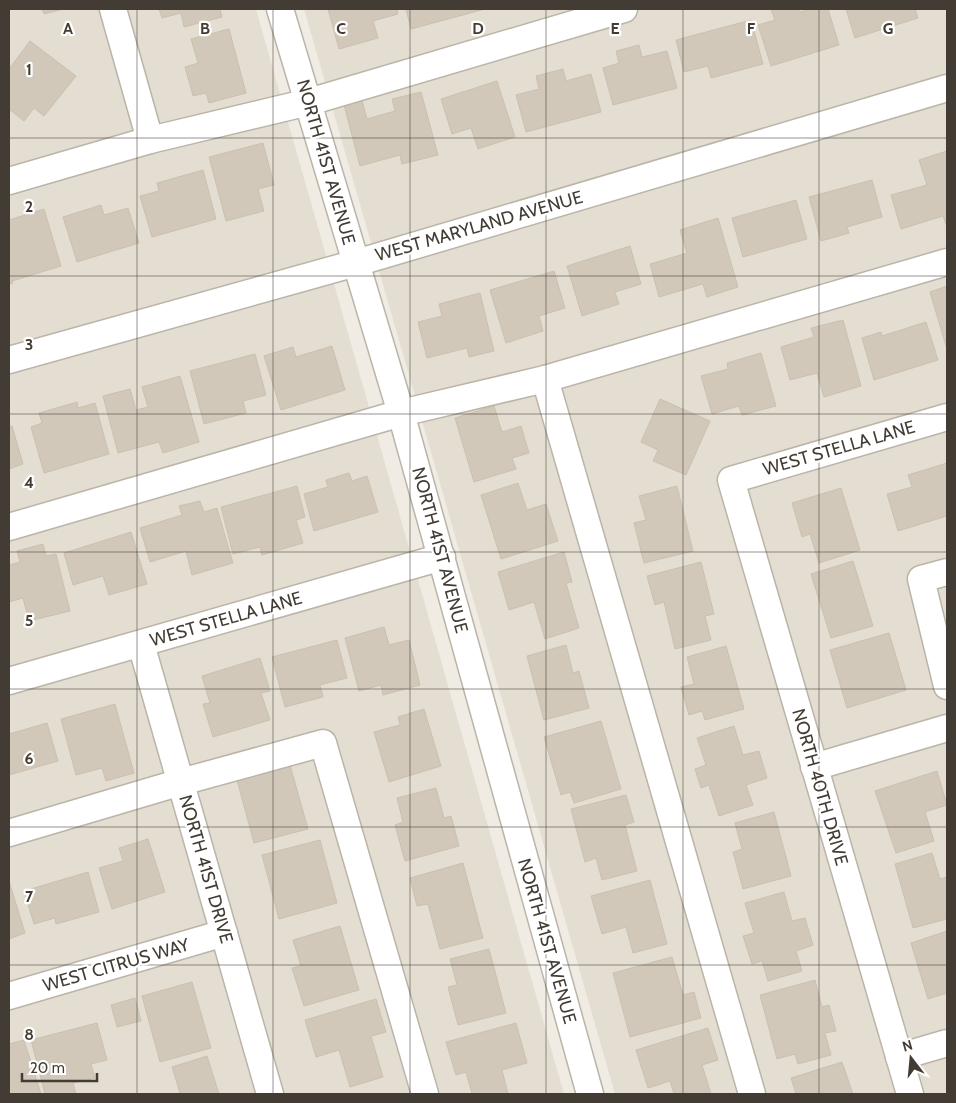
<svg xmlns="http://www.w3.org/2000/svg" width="956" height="1103" font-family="Cabin,sans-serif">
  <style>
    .residential { fill: #e4ded2 }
    .building { fill: #d1c8ba; stroke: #cbc0ae }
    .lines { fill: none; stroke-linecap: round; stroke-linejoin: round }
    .minor-casing { stroke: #bbb4a8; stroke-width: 29 }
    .minor { stroke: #fff; stroke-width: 26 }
    .grid { fill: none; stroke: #423c34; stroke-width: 1; stroke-opacity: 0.55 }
    .labels { text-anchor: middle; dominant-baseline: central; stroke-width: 4.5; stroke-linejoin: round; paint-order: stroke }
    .street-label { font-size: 18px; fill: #423c34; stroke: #fff }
    .grid-label { font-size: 16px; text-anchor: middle; font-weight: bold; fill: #423c34; stroke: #fff; stroke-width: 4.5; stroke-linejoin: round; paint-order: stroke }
  </style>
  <rect width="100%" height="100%" fill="#f0ece4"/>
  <g class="residential">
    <polygon points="9,9 256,9 564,1094 9,1094"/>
    <polygon points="304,9 947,9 947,1094 615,1094"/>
  </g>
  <g class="building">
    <polygon points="42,9 63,9 44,14"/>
    <polygon points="159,9 220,9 222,17 184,27 181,13 162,18"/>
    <polygon points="328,9 397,9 398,14 373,21 378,38 339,49"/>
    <polygon points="406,9 485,9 411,29"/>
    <polygon points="771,9 799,9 800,12 811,9 828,9 839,45 771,66 758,25 775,20"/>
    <polygon points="846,9 915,9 918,18 855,38"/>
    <polygon points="751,20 763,64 711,78 708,66 684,72 676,40"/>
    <polygon points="229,29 246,93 209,103 206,93 193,96 185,67 198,63 191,39"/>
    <polygon points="30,41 76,76 44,116 34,108 24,121 9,109 9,69"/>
    <polygon points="639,45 642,57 667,51 677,88 613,105 603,68 619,63 616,51"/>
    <polygon points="563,69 566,81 591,74 601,112 526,132 516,95 539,89 536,76"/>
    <polygon points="497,81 515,137 478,149 471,128 452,134 441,99"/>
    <polygon points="421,92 438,155 402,164 400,155 360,166 342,97 360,93 367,119 395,111 392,99"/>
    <polygon points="263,143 274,185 258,189 264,211 226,221 209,157"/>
    <polygon points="947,151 947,227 943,216 901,229 891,195 927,185 919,160"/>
    <polygon points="203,170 216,219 152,237 140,196 159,191 157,183"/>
    <polygon points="872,180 882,217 847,227 849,233 821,241 809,197"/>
    <polygon points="796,200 807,239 743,257 732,218"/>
    <polygon points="101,205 104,215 128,208 139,243 77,262 63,217"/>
    <polygon points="44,209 61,266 12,281 13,283 9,284 9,220"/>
    <polygon points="718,218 738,287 707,297 703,284 659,297 650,264 687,253 680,230"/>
    <polygon points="630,246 641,284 615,292 619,304 582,316 567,266"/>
    <polygon points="554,271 565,308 539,316 543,331 506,343 490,290"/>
    <polygon points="947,286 947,346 946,346 930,292"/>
    <polygon points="480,293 494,351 469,357 467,348 427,358 418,322 442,316 439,304"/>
    <polygon points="843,320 861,386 824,397 817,373 790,380 781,347 814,337 811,328"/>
    <polygon points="926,322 938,360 874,380 862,338 881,332 882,336"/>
    <polygon points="332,346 345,390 281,410 264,356 293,347 296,357"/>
    <polygon points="761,353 776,406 742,415 739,406 712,414 701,376 728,369 727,363"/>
    <polygon points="255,354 266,395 243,401 246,413 204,424 190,371"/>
    <polygon points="180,376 199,442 163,453 159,442 118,453 103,396 130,389 136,410 148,407 142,387"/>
    <polygon points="660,399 710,421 686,475 653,461 658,450 641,442"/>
    <polygon points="77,402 78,408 95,403 109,454 44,473 31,427 42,423 39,413"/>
    <polygon points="494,406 502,432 521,426 529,453 512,458 516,469 474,482 455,418"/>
    <polygon points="12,426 23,464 9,469 9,427"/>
    <polygon points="947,463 947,516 898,531 887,494 912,487 908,475"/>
    <polygon points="349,473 352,481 367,476 378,512 314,531 304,494 328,487 326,480"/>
    <polygon points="518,483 527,510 546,504 558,541 501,559 481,495"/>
    <polygon points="297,486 305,517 296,520 303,543 262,555 260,547 233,554 221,507"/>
    <polygon points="677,486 693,551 644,563 634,523 646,520 639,496"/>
    <polygon points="841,488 860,550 819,563 810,534 802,537 792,503"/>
    <polygon points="200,501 204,512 217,508 233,563 192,575 186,551 150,562 140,528 182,515 179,506"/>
    <polygon points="131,532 147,584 109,595 103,576 73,585 64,553"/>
    <polygon points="43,544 46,556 56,554 70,611 29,621 23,598 9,602 9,565 20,562 17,551"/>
    <polygon points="564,552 572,582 566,583 579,628 545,639 534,602 509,610 498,572"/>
    <polygon points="853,561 873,626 831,638 811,574"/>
    <polygon points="701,562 714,614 705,616 711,640 675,649 664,602 655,605 647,576"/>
    <polygon points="384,627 389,645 409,640 420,685 383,695 381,685 359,691 345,638"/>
    <polygon points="889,633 906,690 847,708 830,650"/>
    <polygon points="337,640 347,678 320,685 323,697 285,707 272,657"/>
    <polygon points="566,645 573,673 579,671 589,708 544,720 527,656"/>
    <polygon points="726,646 744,709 705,720 702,711 689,715 681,687 694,684 687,657"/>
    <polygon points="260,658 270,691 261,693 270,720 213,737 203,704 210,703 202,676"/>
    <polygon points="115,704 134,773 106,781 102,768 76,775 61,719"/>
    <polygon points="424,709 441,766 389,782 374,732 400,725 398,717"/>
    <polygon points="601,721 621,789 574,803 570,792 561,795 544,737"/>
    <polygon points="47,723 58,761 9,775 9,734"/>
    <polygon points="734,726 743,755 759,751 767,778 746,785 753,805 719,816 709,785 701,788 695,769 706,765 697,738"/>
    <polygon points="290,765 308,829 254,843 237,780"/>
    <polygon points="937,771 947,805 925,812 934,841 896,853 875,791"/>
    <polygon points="436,788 444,818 451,816 459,846 405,861 395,825 403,822 397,798"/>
    <polygon points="626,795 634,822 625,825 637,871 602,880 596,858 585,862 571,809"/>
    <polygon points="774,812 791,876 743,889 733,852 742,849 735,823"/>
    <polygon points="148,839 165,892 112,909 99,868 123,861 119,848"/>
    <polygon points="320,840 337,903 279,919 262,855"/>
    <polygon points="932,853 940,879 947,877 947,919 913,928 895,864"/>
    <polygon points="463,863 483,938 440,949 428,904 417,906 410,878"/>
    <polygon points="88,872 99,912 56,924 55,918 34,924 24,891"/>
    <polygon points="650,880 667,944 633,953 626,927 602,934 591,896"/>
    <polygon points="9,881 25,933 9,939"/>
    <polygon points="784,892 792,921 805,918 813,945 796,951 802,971 768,981 762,961 752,964 743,936 754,933 745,903"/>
    <polygon points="340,926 359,990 304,1006 292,968 301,966 293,940"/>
    <polygon points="947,931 947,993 928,999 911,943"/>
    <polygon points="489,949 506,1013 458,1025 448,987 457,985 450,959"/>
    <polygon points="672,957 683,995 694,992 701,1018 630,1037 613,973"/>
    <polygon points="815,980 822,1007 829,1005 836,1031 825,1033 831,1055 798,1064 795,1054 777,1059 760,995"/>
    <polygon points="192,982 211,1048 160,1062 142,996"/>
    <polygon points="135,998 141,1021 117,1027 111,1005"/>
    <polygon points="376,999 386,1032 371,1036 383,1077 350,1087 339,1050 316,1057 305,1020"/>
    <polygon points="97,1023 107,1060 91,1064 95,1078 73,1083 76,1094 45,1094 31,1040"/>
    <polygon points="516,1023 527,1063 502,1070 508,1094 472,1094 466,1072 456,1075 446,1042"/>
    <polygon points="708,1028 718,1060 702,1065 711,1094 674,1094 670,1081 648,1088 636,1050"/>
    <polygon points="24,1040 41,1094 9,1094 9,1044"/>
    <polygon points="207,1056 219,1094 174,1094 180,1093 172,1067"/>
    <polygon points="842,1062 853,1094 796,1094 791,1078"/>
  </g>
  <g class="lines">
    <g class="minor-casing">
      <g id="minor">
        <polyline points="113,9 150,140"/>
        <polyline points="280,9 401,413 590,1094"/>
        <polyline points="9,181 150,140 309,102 624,9"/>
        <polyline points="9,360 356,263 947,88"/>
        <polyline points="545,379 752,1094"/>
        <polyline points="9,527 401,413 545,379 947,262"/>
        <polyline points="947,572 921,579 947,686"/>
        <polyline points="141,644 270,1094"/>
        <polyline points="9,681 442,557"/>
        <polyline points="814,767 947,728"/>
        <polyline points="9,833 181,782 323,743 425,1094"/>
        <polyline points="9,996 224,933"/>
        <polyline points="899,1057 947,1043"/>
        <polyline points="910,1094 731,480 947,417"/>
      </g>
    </g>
    <use href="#minor" class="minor"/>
  </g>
  <path class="grid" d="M 137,9 L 137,1094M 273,9 L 273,1094M 410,9 L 410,1094M 546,9 L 546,1094M 683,9 L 683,1094M 819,9 L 819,1094M 9,138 L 947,138M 9,276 L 947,276M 9,414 L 947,414M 9,552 L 947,552M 9,689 L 947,689M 9,827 L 947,827M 9,965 L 947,965"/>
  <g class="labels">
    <g class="street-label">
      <text transform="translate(326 162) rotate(74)">NORTH 41ST AVENUE</text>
      <text transform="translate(479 226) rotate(-16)">WEST MARYLAND AVENUE</text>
      <text transform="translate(839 448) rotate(-16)">WEST STELLA LANE</text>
      <text transform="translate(440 550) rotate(75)">NORTH 41ST AVENUE</text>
      <text transform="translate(226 619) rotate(-16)">WEST STELLA LANE</text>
      <text transform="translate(820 787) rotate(74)">NORTH 40TH DRIVE</text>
      <text transform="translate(206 869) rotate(74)">NORTH 41ST DRIVE</text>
      <text transform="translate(547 941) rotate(74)">NORTH 41ST AVENUE</text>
      <text transform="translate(116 965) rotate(-16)">WEST CITRUS WAY</text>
    </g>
  </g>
  <g class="grid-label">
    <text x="68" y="34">A</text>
    <text x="205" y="34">B</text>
    <text x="341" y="34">C</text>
    <text x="478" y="34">D</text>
    <text x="615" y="34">E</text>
    <text x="751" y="34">F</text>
    <text x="888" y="34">G</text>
    <text x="29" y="75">1</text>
    <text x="29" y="212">2</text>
    <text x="29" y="350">3</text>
    <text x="29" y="488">4</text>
    <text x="29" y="626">5</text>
    <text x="29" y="764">6</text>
    <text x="29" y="902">7</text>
    <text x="29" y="1040">8</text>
  </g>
  <rect width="956" height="1103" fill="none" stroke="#423c34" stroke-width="20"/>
  <g transform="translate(911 1058) rotate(344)" stroke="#ffffff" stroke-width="4" paint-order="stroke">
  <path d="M0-4L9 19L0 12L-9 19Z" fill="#423c34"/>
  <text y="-8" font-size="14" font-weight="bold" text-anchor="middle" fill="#423c34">N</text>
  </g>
  <path d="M22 1073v8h75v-8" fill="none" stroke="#423c34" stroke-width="2.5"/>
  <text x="30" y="1073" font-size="15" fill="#423c34" stroke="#ffffff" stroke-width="4" paint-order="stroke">20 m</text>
</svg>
